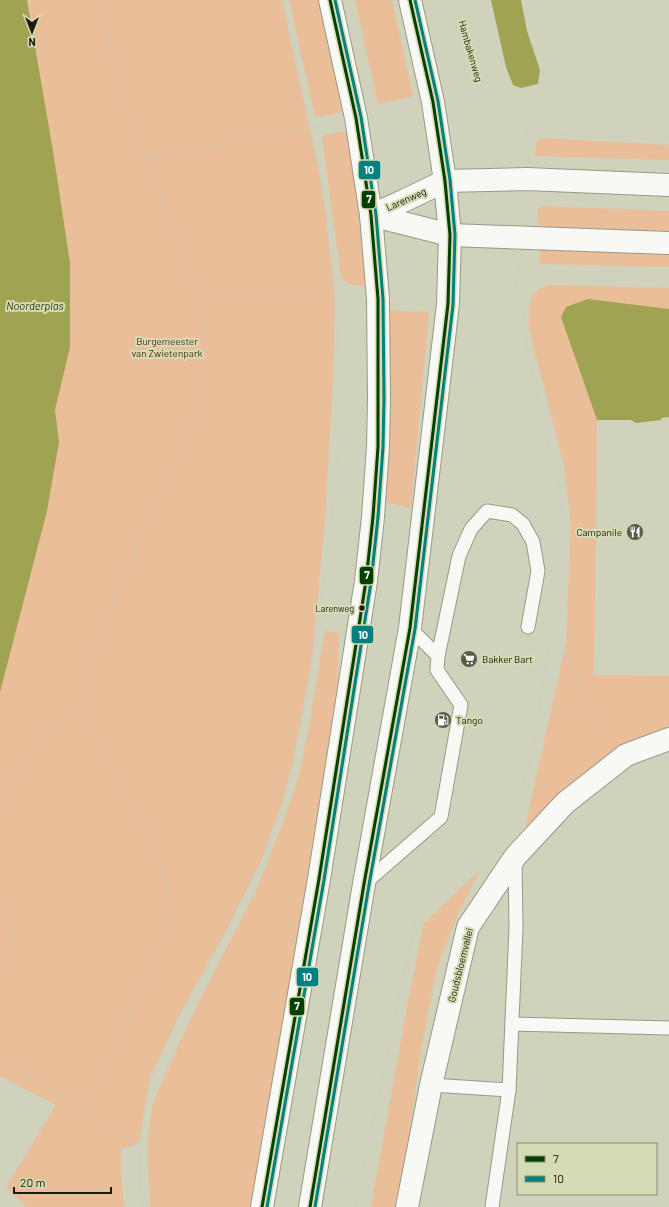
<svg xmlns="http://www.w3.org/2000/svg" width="669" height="1207" font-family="Barlow,sans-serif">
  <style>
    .green { fill: #e9be99 }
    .water { fill: #a0a352 }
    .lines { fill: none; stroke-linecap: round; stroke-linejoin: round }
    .service-casing { stroke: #979988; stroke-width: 15 }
    .minor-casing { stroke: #979988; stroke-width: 24 }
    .tertiary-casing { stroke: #979988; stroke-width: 24 }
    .secondary-casing { stroke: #979988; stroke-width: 24 }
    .path { stroke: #ccccc5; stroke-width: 2.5; stroke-dasharray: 1 3; stroke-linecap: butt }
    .service { stroke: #f8f8f5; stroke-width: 13 }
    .minor { stroke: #f8f8f5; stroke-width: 22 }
    .tertiary { stroke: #f8f8f5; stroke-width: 22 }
    .secondary { stroke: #f8f8f5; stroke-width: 22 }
    .bus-1-casing { stroke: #d7dbb3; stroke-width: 6 }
    .bus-2-casing { stroke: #d7dbb3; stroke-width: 6 }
    .bus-1 { stroke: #004000; stroke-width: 3 }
    .bus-2 { stroke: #008080; stroke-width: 3 }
    .bus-dot { fill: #1b1c0d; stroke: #d7dbb3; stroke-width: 1.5 }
    .labels { text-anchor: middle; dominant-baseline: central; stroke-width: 4; stroke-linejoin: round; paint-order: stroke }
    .bus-label { font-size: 9px; fill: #1b1c0d; stroke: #d7dbb3; text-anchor: end }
    .street-label { font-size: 10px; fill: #1b1c0d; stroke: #d7dbb3 }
    .park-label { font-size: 10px; fill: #502d17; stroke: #d7dbb3 }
    .poi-label { font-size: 10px; fill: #1b1c0d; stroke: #d7dbb3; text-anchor: start }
    .water-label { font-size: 11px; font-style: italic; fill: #323408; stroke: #d7dbb3 }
    .line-badge { stroke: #d7dbb3; stroke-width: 1.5 }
    .badge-label { font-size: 11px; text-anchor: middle; font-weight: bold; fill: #fff }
  </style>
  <rect width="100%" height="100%" fill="#d0d2bc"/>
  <g class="green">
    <polygon points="0,0 282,0 319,171 326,215 335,298 333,380 325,522 311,667 292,767 282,804 262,859 224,935 179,1016 150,1079 139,1144 121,1148 121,1171 124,1207 27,1207 6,1187 56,1105 0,1076"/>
    <polygon points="289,0 319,0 344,112 315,117"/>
    <polygon points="355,0 392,0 413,96 378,104"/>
    <path d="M 342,132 L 348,132 L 357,186 L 368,285 C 357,286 347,287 341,277 L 322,137 L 325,135 Z"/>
    <polygon points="541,138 669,145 669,160 535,156 537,141"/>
    <polygon points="542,206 669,211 669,234 543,228 537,223 538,207"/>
    <polygon points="540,249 669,253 669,267 540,264"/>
    <path d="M 553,285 L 669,288 L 669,309 L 660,308 L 561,317 L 597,420 L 594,675 L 669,676 L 669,730 L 524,833 L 566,643 L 571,523 L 564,465 L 537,359 C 531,343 523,310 534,294 C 538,288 546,286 553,285 Z"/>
    <polygon points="389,310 429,312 411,508 386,502 390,397"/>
    <polygon points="325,631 339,633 336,722 253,1207 150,1207 148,1160 148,1136 152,1107 161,1084 199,1001 255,893 283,823 298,778 308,732"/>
    <polygon points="480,870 463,903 442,953 435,977 421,1051 399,1207 371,1207 408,1001 415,969 423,924"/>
  </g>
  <g class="water">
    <polygon points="0,0 27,0 53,151 70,263 70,347 55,410 59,442 47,511 0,692"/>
    <polygon points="491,0 521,0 527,31 540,70 538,84 521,88 513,85 506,67"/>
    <polygon points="588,299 669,309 669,417 661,418 661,420 636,423 631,420 597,420 561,317 566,307"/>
  </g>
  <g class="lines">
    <g class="service-casing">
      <g id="service">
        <polyline points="438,656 459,556 471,529 487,511 512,515 523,524 533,542 538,571 528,627"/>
        <polyline points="364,884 441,817 461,705 437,670 438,656 410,628"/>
        <polyline points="512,1024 669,1028"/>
        <polyline points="431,1085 509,1090"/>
        <polyline points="492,1207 509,1090 516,928 515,859"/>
      </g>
    </g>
    <g class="minor-casing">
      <polyline id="minor" points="407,1207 431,1085 468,927 515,857 565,803 626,755 669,739"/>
    </g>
    <g class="tertiary-casing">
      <g id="tertiary">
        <polyline points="371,215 399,203 445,181 527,179 669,185"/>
        <polyline points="371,215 450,235 669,243"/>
      </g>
    </g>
    <g class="secondary-casing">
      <g id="secondary">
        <polyline points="262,1207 319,879 366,581 373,517 378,447 379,399 378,299 371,215 356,118 330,0"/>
        <polyline points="310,1207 364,884 410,628 448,304 450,235 445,181 433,102 410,0"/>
      </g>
    </g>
    <g class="path">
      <polyline points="101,0 114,72 123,102 148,159 202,303 206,345 200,392 191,430 116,592 90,661 86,682 86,710 106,756 153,844 169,888 165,931 155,961 84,1113 139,1144"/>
      <polyline points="456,0 470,58 484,95 525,126 530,144 529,150"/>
      <polyline points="460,96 484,95"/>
      <polyline points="384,112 406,108"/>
      <polyline points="525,126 561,135 669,139"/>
      <polyline points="148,159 328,124"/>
      <polyline points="519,265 515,290 524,312 527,355 561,495 563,556 562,563"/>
      <polyline points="406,301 421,302"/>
      <polyline points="202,303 349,299"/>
      <polyline points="476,305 480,305 506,296 534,273 546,268"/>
      <polyline points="553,621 590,712 608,734"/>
      <polyline points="540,699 589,712"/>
      <polyline points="0,805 23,763 50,732 62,720 86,710"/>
      <polyline points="489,842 524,784 533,749 550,637"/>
      <polyline points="0,894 8,912 12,939 0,968"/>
      <polyline points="0,1057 84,1113"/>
      <polyline points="142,1207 140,1180 139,1144 150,1079 179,1016 224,935 262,859 282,804 292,767 306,696 328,551 336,478 338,448 338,347 335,298 326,215 319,171 283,0"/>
      <polyline points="355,1207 416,917 486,846"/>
    </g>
    <use href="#service" class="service"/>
    <use href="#minor" class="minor"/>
    <use href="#tertiary" class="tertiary"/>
    <use href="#secondary" class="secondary"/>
    <g class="bus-1-casing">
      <g id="bus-1">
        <polyline points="262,1207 319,879 366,581 373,517 378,447 378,299 371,215 356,118 330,0"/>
        <polyline points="310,1207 364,884 410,628 448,304 450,235 445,181 433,102 410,0"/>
      </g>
    </g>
    <g class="bus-2-casing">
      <g id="bus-2">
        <polyline points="267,1207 324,880 371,582 378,517 383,447 384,399 383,299 376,215 361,117 335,0"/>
        <polyline points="315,1207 369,885 415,629 453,305 455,235 450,180 438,101 415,0"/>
      </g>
    </g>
    <use href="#bus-1" class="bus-1"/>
    <use href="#bus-2" class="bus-2"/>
  </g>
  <defs>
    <g id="restaurant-disc" transform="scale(0.9)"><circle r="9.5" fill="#5a5c4a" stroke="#d7dbb3"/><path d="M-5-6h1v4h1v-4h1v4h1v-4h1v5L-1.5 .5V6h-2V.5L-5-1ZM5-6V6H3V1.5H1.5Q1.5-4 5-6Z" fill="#fff"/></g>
    <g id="supermarket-disc" transform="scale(0.9)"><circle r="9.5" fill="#5a5c4a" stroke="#d7dbb3"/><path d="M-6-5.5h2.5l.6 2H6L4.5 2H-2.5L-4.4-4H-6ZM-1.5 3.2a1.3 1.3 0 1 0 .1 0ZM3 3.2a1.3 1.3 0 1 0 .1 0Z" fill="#fff"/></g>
    <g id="fuel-disc" transform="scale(0.9)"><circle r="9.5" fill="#5a5c4a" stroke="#d7dbb3"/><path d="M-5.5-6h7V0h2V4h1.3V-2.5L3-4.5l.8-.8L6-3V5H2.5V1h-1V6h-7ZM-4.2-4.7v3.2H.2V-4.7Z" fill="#fff"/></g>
  </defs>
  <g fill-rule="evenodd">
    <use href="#restaurant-disc" x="635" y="532"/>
    <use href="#supermarket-disc" x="469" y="659"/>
    <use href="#fuel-disc" x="443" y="720"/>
  </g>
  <circle class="bus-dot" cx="362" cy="608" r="3.5"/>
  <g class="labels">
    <g class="bus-label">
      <text x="354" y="608">Larenweg</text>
    </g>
    <g class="street-label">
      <text transform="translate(471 51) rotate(74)">Hambakenweg</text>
      <text transform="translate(406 199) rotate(-24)">Larenweg</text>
      <text transform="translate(460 965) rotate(-76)">Goudsbloemvallei</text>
    </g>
    <g class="park-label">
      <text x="167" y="341">Burgemeester<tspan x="167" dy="12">van Zwietenpark</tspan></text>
    </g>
    <g class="poi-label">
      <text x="622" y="532" text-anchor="end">Campanile</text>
      <text x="482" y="659">Bakker Bart</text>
      <text x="456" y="720">Tango</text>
    </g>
    <g class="water-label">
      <text x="35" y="305">Noorderplas</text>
    </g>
  </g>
  <g class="line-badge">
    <rect x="358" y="160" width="23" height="20" rx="4" fill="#008080"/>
    <rect x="361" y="190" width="15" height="19" rx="4" fill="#004000"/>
    <rect x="359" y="566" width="15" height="19" rx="4" fill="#004000"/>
    <rect x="351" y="625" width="23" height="19" rx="4" fill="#008080"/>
    <rect x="296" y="967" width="23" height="20" rx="4" fill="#008080"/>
    <rect x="289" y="997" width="16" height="19" rx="4" fill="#004000"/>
  </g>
  <g class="badge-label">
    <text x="369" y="174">10</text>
    <text x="369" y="203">7</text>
    <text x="367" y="579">7</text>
    <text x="363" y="639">10</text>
    <text x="307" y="981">10</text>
    <text x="297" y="1010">7</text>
  </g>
  <rect x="517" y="1143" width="140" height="52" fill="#d7dbb3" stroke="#8c8f71"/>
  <rect x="525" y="1156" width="20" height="6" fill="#004000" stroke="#8c8f71"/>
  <text x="553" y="1163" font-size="12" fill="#1b1c0d">7</text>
  <rect x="525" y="1176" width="20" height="6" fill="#008080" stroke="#8c8f71"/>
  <text x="553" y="1183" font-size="12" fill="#1b1c0d">10</text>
  <g transform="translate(32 32) rotate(180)" stroke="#d7dbb3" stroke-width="3" paint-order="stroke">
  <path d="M0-3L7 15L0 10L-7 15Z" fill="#1b1c0d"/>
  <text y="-6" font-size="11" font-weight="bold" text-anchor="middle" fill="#1b1c0d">N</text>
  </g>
  <path d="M14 1187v6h97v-6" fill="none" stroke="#1b1c0d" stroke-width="2"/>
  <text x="20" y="1187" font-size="12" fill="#1b1c0d" stroke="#d7dbb3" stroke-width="3" paint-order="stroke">20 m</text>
</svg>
